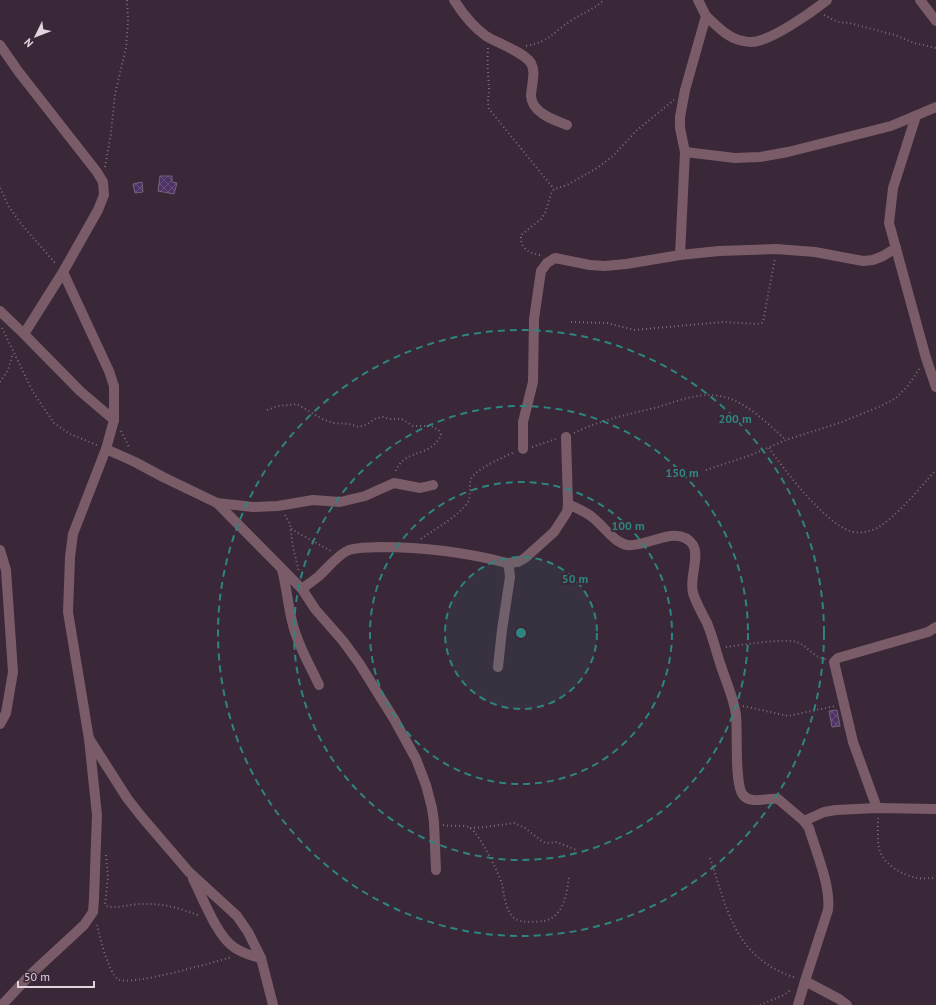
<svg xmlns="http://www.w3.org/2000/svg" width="936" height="1005" font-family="'PT Sans',sans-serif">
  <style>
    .building { fill: url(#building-cross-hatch); stroke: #72657d }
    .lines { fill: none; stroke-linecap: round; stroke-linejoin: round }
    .path { stroke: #7c6c7a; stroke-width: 2; stroke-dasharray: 1 3; stroke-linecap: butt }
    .street { stroke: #795c68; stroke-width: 10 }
    .ring { fill: none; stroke: #2e847f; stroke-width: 2; stroke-dasharray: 7 5 }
    .centre { fill: #2e847f; stroke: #3a2738; stroke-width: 2 }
    .ring-label { font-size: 12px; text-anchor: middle; font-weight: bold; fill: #2e847f; stroke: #3a2738; stroke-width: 4; stroke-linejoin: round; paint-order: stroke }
  </style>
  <defs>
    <pattern id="building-cross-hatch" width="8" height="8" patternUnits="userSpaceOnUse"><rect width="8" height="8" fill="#4f3265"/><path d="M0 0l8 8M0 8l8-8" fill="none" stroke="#684f7b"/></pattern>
  </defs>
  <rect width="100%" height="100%" fill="#3a2738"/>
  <g class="building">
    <polygon points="160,176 172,176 172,182 177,183 174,194 158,191"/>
    <polygon points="142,182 143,192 135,193 133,184"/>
    <polygon points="837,710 840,726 832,727 829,711"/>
  </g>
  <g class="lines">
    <g class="path">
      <polyline points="824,15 838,22 849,23 895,35 914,43 936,48"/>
      <path d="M 526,46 C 551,41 552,33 572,20 C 583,13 594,9 604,0"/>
      <path d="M 488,48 C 487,61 488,74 489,87 C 489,95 487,101 489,109 L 554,189"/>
      <polyline points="105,167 111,133 115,94 126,48 128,21 127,0"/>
      <polyline points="0,188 9,207 22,225 56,264"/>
      <path d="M 540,255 C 528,253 520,248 521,235 L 541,219 L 545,213 L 551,194 L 554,189 L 567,185 L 597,168 L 613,156 L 636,131 L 674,100"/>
      <polyline points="571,322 607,323 634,330 723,322 760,324 763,322 775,258"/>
      <polyline points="2,328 33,392 54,423 70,434 97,445"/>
      <polyline points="0,382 8,370 13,353"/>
      <path d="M 267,410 L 279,406 L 297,404 L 324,420 L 334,423 L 349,424 L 359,427 L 368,424 L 374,419 L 383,417 L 390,419 L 402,419 L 413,426 L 431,426 L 439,430 L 441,435 C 430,459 404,447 395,473"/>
      <polyline points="121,431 130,449"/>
      <path d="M 574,433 C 600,420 630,414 658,407 C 674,402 690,396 706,395 C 715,395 725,396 733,400 C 753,408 770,426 786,440"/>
      <polyline points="532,447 556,439"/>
      <path d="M 769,448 C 785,471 824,522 850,531 C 858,534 869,532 877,528 C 897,517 920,487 936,470"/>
      <polyline points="706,470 751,455 786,440 842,422 881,406 896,398 907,387 920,368"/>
      <polyline points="285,515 290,524 293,547 299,572"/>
      <polyline points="291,529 331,551"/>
      <path d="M 421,539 C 436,528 454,519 465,506 C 473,498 468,488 471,479 C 474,470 505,456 515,452"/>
      <path d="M 726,647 C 742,645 783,638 797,642 C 808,646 812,657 826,659"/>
      <polyline points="743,706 788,716 835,706"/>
      <path d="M 878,818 C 878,827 877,844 880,852 C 886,866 903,875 917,878 C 923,879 930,878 936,878"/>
      <path d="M 443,825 C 451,827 465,824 470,828 C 480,834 498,872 502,884 C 504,894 505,910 514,918 C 520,923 536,922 544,921 C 564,917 567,893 569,876"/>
      <polyline points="470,828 485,827 514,823 525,828 543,842 547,843 557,842 576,850"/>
      <path d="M 106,855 L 108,877 L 105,904 L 106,906 C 117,909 130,904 141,904 C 164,903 179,908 200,916"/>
      <path d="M 710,858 C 728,912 735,958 796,978"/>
      <path d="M 97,925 C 100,937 108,972 118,979 C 130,987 214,962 232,957"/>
      <polyline points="760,1005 784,995 792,989"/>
    </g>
    <g class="street">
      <path d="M 454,0 C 463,14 473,27 486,36 C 499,44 522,51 531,63 C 533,67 534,73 533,78 C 533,84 531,90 531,96 C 532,113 554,120 567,125"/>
      <polyline points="920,0 936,21"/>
      <path d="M 706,16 C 716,25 727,37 739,40 C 743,41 748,42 751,42 C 770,42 812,12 827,0"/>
      <polyline points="0,45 18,71 97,172 103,182 104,195 98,210 63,272 24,334"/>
      <polyline points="916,116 893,188 889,223 926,358 936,387"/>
      <polyline points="685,152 735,158 760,157 788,152 891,126 936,107"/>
      <polyline points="680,255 685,152 680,128 680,117 685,90 706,16 698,0"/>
      <polyline points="0,311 24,334 80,391 114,420"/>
      <polyline points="106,449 135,462 163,477 217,503 302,589 315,609 343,641 359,663 394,719 416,759 426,785 432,808 434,822 436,870"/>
      <polyline points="523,449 523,422 533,382 534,319 541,271 547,263 555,258 590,265 605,266 626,264 680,255 719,251 776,249 815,252 863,261 873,260 883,256 896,248"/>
      <polyline points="217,503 253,507 278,506 313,500 340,502 365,496 394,483 420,488 433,485"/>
      <path d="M 568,504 C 576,508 585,511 592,517 C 603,525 613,542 627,545 C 646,548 678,523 693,545 C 700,557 689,578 693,593 C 696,603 702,613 707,623 C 713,637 716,652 721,666 C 726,682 734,698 736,715 C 738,732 734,784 743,795 C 751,805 768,797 778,799 L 804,821 L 809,828 C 816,852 831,886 828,910 L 805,981 L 798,1005"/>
      <polyline points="0,550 6,570 13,672 6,713 0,724"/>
      <polyline points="507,563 518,562 525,558 554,532 567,512 568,504 566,437"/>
      <path d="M 282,570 C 287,588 288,607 293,625 C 298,646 310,665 319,685"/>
      <path d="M 302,589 C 307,585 313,581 319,576 C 328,568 337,555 349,550 C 359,547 369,548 379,547 C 422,547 465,552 507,563 L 509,568 L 510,577 L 502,630 L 498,667"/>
      <polyline points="90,740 127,798 141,816 189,872 237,916 248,932 261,958 273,1005"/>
      <polyline points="877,808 853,742 834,662 838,658 928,632 936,627"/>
      <polyline points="804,821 824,812 836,810 877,808 936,809"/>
      <path d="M 193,879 C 203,898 217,937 235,948 C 243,953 252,956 261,958"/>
      <polyline points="805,981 839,999 847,1005"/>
      <polyline points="2,1005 29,976 84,925 93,912 94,899 97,815 89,739 68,612 70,557 73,534 106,449 114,420 114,386 109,371 63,272"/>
    </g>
  </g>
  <circle cx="521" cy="633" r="76" fill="#2e847f" fill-opacity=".12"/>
  <g class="ring">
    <circle cx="521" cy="633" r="76"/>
    <circle cx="521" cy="633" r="151"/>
    <circle cx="521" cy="633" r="227"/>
    <circle cx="521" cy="633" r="303"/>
  </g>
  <circle cx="521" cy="633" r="6" class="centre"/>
  <g class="ring-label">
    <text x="735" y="423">200 m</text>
    <text x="682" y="477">150 m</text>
    <text x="628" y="530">100 m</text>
    <text x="575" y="583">50 m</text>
  </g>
  <g transform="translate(36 36) rotate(227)" stroke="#3a2738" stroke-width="3" paint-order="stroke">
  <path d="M0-3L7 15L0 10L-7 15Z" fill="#e1d4df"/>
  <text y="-6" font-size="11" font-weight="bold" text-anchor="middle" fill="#e1d4df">N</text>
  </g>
  <path d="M18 981v6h76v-6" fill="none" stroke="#e1d4df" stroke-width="2"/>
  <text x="24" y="981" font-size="12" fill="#e1d4df" stroke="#3a2738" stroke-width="3" paint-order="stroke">50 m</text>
</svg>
